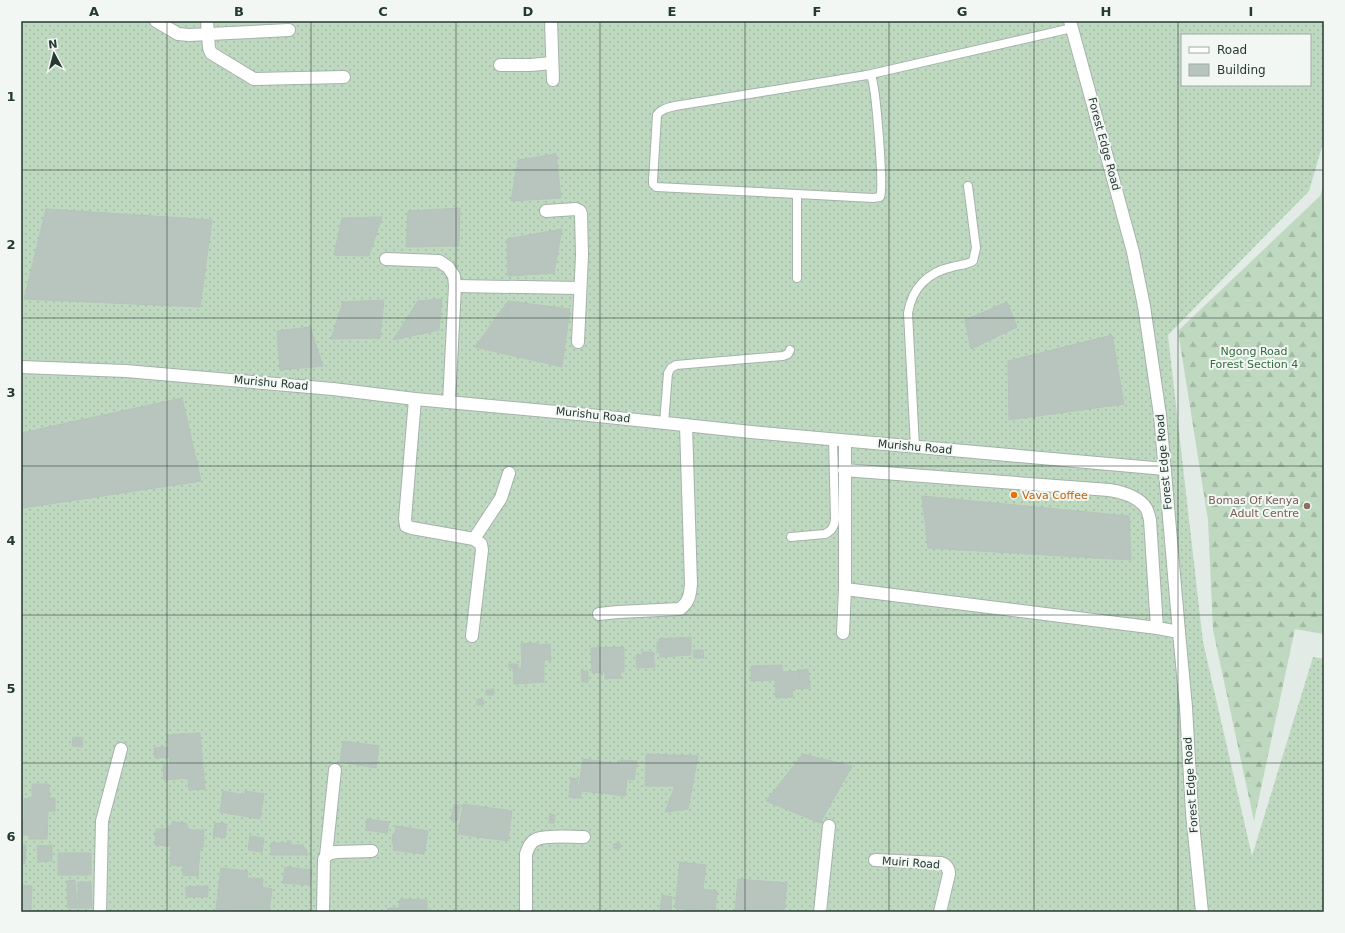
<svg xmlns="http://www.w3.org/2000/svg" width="1345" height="933" font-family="'DejaVu Sans',sans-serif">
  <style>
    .forest { fill: url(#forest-firs) }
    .garden { fill: url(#garden-dots); fill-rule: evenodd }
    .building { fill: #b8c5be; stroke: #b6c3bb }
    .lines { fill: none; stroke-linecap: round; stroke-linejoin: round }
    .service-casing { stroke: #a6b2ab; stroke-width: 10 }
    .minor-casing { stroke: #a6b2ab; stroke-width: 14 }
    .service { stroke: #fff; stroke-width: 8 }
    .minor { stroke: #fff; stroke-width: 12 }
    .grid { fill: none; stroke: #253930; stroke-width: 1; stroke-opacity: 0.55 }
    .food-dot { fill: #e8710a; stroke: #f2f7f4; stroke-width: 1.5 }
    .education-dot { fill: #8d6e63; stroke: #f2f7f4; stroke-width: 1.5 }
    .labels { text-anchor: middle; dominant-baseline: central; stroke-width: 4; stroke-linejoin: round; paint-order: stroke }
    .street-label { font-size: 11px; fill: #253930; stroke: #f2f7f4 }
    .park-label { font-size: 11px; fill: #346b3f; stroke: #f2f7f4 }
    .food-label { font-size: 11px; fill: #c56008; stroke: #f2f7f4; text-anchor: start }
    .education-label { font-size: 11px; fill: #785e54; stroke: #f2f7f4; text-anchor: end }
    .neatline { fill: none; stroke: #253930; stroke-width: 1.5 }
    .grid-label { font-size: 13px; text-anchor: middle; font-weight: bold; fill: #253930 }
  </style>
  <defs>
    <pattern id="forest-firs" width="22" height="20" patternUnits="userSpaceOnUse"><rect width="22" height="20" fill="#bed9c0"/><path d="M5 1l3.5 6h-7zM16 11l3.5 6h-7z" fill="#a3bba5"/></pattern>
    <pattern id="garden-dots" width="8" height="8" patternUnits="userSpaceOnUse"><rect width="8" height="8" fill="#bed9c0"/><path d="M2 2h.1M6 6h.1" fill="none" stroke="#a3bba5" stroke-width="1.8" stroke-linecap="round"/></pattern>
  </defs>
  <rect width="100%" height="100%" fill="#e2ebe5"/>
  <polygon class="forest" points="1324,184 1324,634 1295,629 1254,821 1213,630 1208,520 1178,331 1320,196"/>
  <path class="garden" d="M 21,21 L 1324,21 L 1324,140 L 1309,191 L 1168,335 L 1203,642 L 1252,856 L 1313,657 L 1324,659 L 1324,912 L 21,912 ZM 1182,35 L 1310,35 L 1310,85 L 1182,85 Z"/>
  <g class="building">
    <polygon points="556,154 561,198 511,201 518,160"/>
    <polygon points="460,208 459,246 406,247 408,211"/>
    <polygon points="46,209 212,220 200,307 24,299"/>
    <polygon points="382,217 369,256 334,255 342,218"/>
    <polygon points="562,229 554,273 508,276 507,239"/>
    <polygon points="442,299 439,330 393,340 418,301"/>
    <polygon points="384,300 380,338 331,339 343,302"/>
    <polygon points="508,301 570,309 562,367 475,347"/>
    <polygon points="1007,302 1017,327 971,349 965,320"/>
    <polygon points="310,327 323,366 280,370 277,331"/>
    <polygon points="1112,335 1124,404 1009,420 1008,361"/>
    <polygon points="182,398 201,481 23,508 21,503 21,433"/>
    <polygon points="922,496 1129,516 1131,560 928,548"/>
    <polygon points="691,637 691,655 660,657 660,652 657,653 657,643 660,642 659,639"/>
    <polygon points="537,643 537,645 550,644 551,660 544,660 544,682 514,684 513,668 522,668 521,644"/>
    <polygon points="624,647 624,672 620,672 621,678 605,679 605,672 592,673 591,648"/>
    <polygon points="693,650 703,650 704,658 694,658"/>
    <polygon points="642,652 653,652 655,667 637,668 636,655 642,655"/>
    <polygon points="509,664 518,664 518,667 509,668"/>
    <polygon points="782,665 783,672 799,671 800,689 792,689 793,697 776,698 775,680 751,681 751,666"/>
    <polygon points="808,669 810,688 801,689 799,670"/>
    <polygon points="581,671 588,671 588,682 582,682"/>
    <polygon points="494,689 494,695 486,695 486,690"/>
    <polygon points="477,699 483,699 484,704 477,705"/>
    <polygon points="200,733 205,789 189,790 188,778 164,780 163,765 170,764 169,757 155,758 154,748 169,747 167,735"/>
    <polygon points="73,737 83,738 82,747 72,746"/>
    <polygon points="343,741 379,746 376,768 340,762"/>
    <polygon points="646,754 698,756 688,809 665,812 675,786 645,786"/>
    <polygon points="803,754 852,766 820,823 766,801"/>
    <polygon points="583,759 620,764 620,760 637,761 634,780 627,779 625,796 582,791 580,798 569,797 571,778 578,779 577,786 579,786"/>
    <polygon points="32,784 49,784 49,798 55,798 55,811 48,811 47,839 29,839 29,835 21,835 21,819 24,819 24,799 32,797"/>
    <polygon points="223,791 244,795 245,791 264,794 260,819 220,812"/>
    <polygon points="463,804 512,811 508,841 458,834"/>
    <polygon points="454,805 460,805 457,821 451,820"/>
    <polygon points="550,814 555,815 554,823 549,823"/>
    <polygon points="367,819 389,822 387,833 366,830"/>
    <polygon points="172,822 186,823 189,830 204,830 203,847 200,849 198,876 183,875 183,866 170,865 171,846 155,845 156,829 168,829 168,826 172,826"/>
    <polygon points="215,823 227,824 225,838 213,836"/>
    <polygon points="396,826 428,831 424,854 393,850 394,843 392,843 393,834 395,834"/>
    <polygon points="250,836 264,838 262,852 248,850"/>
    <polygon points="288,840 291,841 291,845 303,845 308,855 271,855 271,843 287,843"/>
    <polygon points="620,843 620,848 614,849 613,844"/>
    <polygon points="21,845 26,845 25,864 21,864"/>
    <polygon points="52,845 52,861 38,862 37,846"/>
    <rect x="58" y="853" width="33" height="22"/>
    <polygon points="680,862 706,865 703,889 717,891 715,912 675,908"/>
    <polygon points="285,867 312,870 310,885 283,883"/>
    <polygon points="221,868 248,871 247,878 263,879 262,887 272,889 269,912 237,912 216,909"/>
    <polygon points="738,879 787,883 784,912 735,912"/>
    <polygon points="75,880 77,908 68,908 67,881"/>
    <polygon points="78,882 91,882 92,908 78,908"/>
    <polygon points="21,885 32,886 31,909 21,909"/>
    <polygon points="208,886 208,897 186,897 186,887"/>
    <polygon points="662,895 672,897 671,911 660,910"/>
    <polygon points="400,899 427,900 427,912 387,912 388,908 399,908"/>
  </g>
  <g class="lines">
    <g class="service-casing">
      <g id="service">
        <polyline points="867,75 1072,28"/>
        <path d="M 797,278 L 797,194 L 873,198 L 880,197 C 884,188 876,85 871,76 L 867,75 L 675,106 C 667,108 661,109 657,115 L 653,181 L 653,184 L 656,187 L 797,194"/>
        <polyline points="664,423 668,373 671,368 676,365 783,356 788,354 790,350"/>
        <path d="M 915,447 L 908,313 C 912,288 928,272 952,267 C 959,265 966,265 973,261 L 976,248 L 968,186"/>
        <path d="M 791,537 L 825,534 C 832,531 835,526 835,518 L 833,440"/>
      </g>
    </g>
    <g class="minor-casing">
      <g id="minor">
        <polyline points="156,21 178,34 189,35 289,30"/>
        <polyline points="207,21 209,48 211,53 254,79 344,77"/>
        <polyline points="551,21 553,80"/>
        <polyline points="1070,21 1133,252 1144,306 1160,415 1179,632 1186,707 1192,813 1202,912"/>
        <polyline points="500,65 531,65 552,63"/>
        <polyline points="546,211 576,209 580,211 581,214 582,255 578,342"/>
        <polyline points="386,259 439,261 448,267 454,276 455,286 449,402"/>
        <polyline points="455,286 579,288"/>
        <polyline points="21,367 126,371 333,389 415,399 589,415 751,432 1165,469"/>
        <polyline points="415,399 405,519 406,526 412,528 474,539 481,544 482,550 472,636"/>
        <path d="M 844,470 L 1109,490 C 1122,492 1138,496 1146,508 C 1148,511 1149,516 1150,520 L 1157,628"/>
        <polyline points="474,539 501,498 509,473"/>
        <polyline points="845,589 1157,628 1179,632"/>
        <path d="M 599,614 L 618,612 L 680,609 C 689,602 690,596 691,584 L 686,425"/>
        <polyline points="843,633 845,589 845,441"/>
        <polyline points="326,856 335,770"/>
        <path d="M 875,860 L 940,863 C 946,864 949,868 949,874 L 940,912"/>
        <polyline points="100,912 102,821 121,749"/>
        <path d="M 323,912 L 324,859 C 327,854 330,853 336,852 L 372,851"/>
        <path d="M 526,912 L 526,854 C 528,848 530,842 537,839 C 549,835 570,837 584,837"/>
        <polyline points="820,912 829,826"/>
      </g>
    </g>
    <use href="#service" class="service"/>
    <use href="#minor" class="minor"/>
  </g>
  <path class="grid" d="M 167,21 L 167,912M 311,21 L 311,912M 456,21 L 456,912M 600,21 L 600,912M 745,21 L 745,912M 889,21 L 889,912M 1034,21 L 1034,912M 1178,21 L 1178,912M 21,170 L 1324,170M 21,318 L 1324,318M 21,466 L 1324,466M 21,615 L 1324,615M 21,763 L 1324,763"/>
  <circle class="food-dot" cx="1014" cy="495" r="4"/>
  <circle class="education-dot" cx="1307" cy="506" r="4"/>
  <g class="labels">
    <g class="street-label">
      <text transform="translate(1104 144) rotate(75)">Forest Edge Road</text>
      <text transform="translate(271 383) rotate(5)">Murishu Road</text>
      <text transform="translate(593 415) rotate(6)">Murishu Road</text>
      <text transform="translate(915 447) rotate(5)">Murishu Road</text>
      <text transform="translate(1164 462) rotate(-95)">Forest Edge Road</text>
      <text transform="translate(1191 785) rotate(-94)">Forest Edge Road</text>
      <text transform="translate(911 863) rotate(4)">Muiri Road</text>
    </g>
    <g class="park-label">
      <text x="1254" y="351">Ngong Road<tspan x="1254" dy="13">Forest Section 4</tspan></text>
    </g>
    <g class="food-label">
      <text x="1022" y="495">Vava Coffee</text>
    </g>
    <g class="education-label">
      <text x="1299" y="500">Bomas Of Kenya<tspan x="1299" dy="13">Adult Centre</tspan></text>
    </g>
  </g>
  <rect width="1345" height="933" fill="none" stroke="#f2f7f4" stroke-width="44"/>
  <rect x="1181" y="34" width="130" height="52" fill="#f2f7f4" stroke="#a0aba6"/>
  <rect x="1189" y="47" width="20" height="6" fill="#ffffff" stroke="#a0aba6"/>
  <text x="1217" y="54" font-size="12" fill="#253930">Road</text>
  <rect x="1189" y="64" width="20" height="12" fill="#b8c5be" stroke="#a0aba6"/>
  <text x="1217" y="74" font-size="12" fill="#253930">Building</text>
  <g transform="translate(54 54) rotate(353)" stroke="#f2f7f4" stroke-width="3" paint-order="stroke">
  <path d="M0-3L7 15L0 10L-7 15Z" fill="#253930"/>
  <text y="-6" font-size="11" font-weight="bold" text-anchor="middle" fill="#253930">N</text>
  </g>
  <rect x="22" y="22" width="1301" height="889" class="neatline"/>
  <g class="grid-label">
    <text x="94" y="16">A</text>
    <text x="239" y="16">B</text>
    <text x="383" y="16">C</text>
    <text x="528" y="16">D</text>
    <text x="672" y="16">E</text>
    <text x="817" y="16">F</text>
    <text x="962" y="16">G</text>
    <text x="1106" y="16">H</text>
    <text x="1251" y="16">I</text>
    <text x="11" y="101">1</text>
    <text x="11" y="249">2</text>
    <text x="11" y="397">3</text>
    <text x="11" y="545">4</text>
    <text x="11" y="693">5</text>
    <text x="11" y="841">6</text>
  </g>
</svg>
